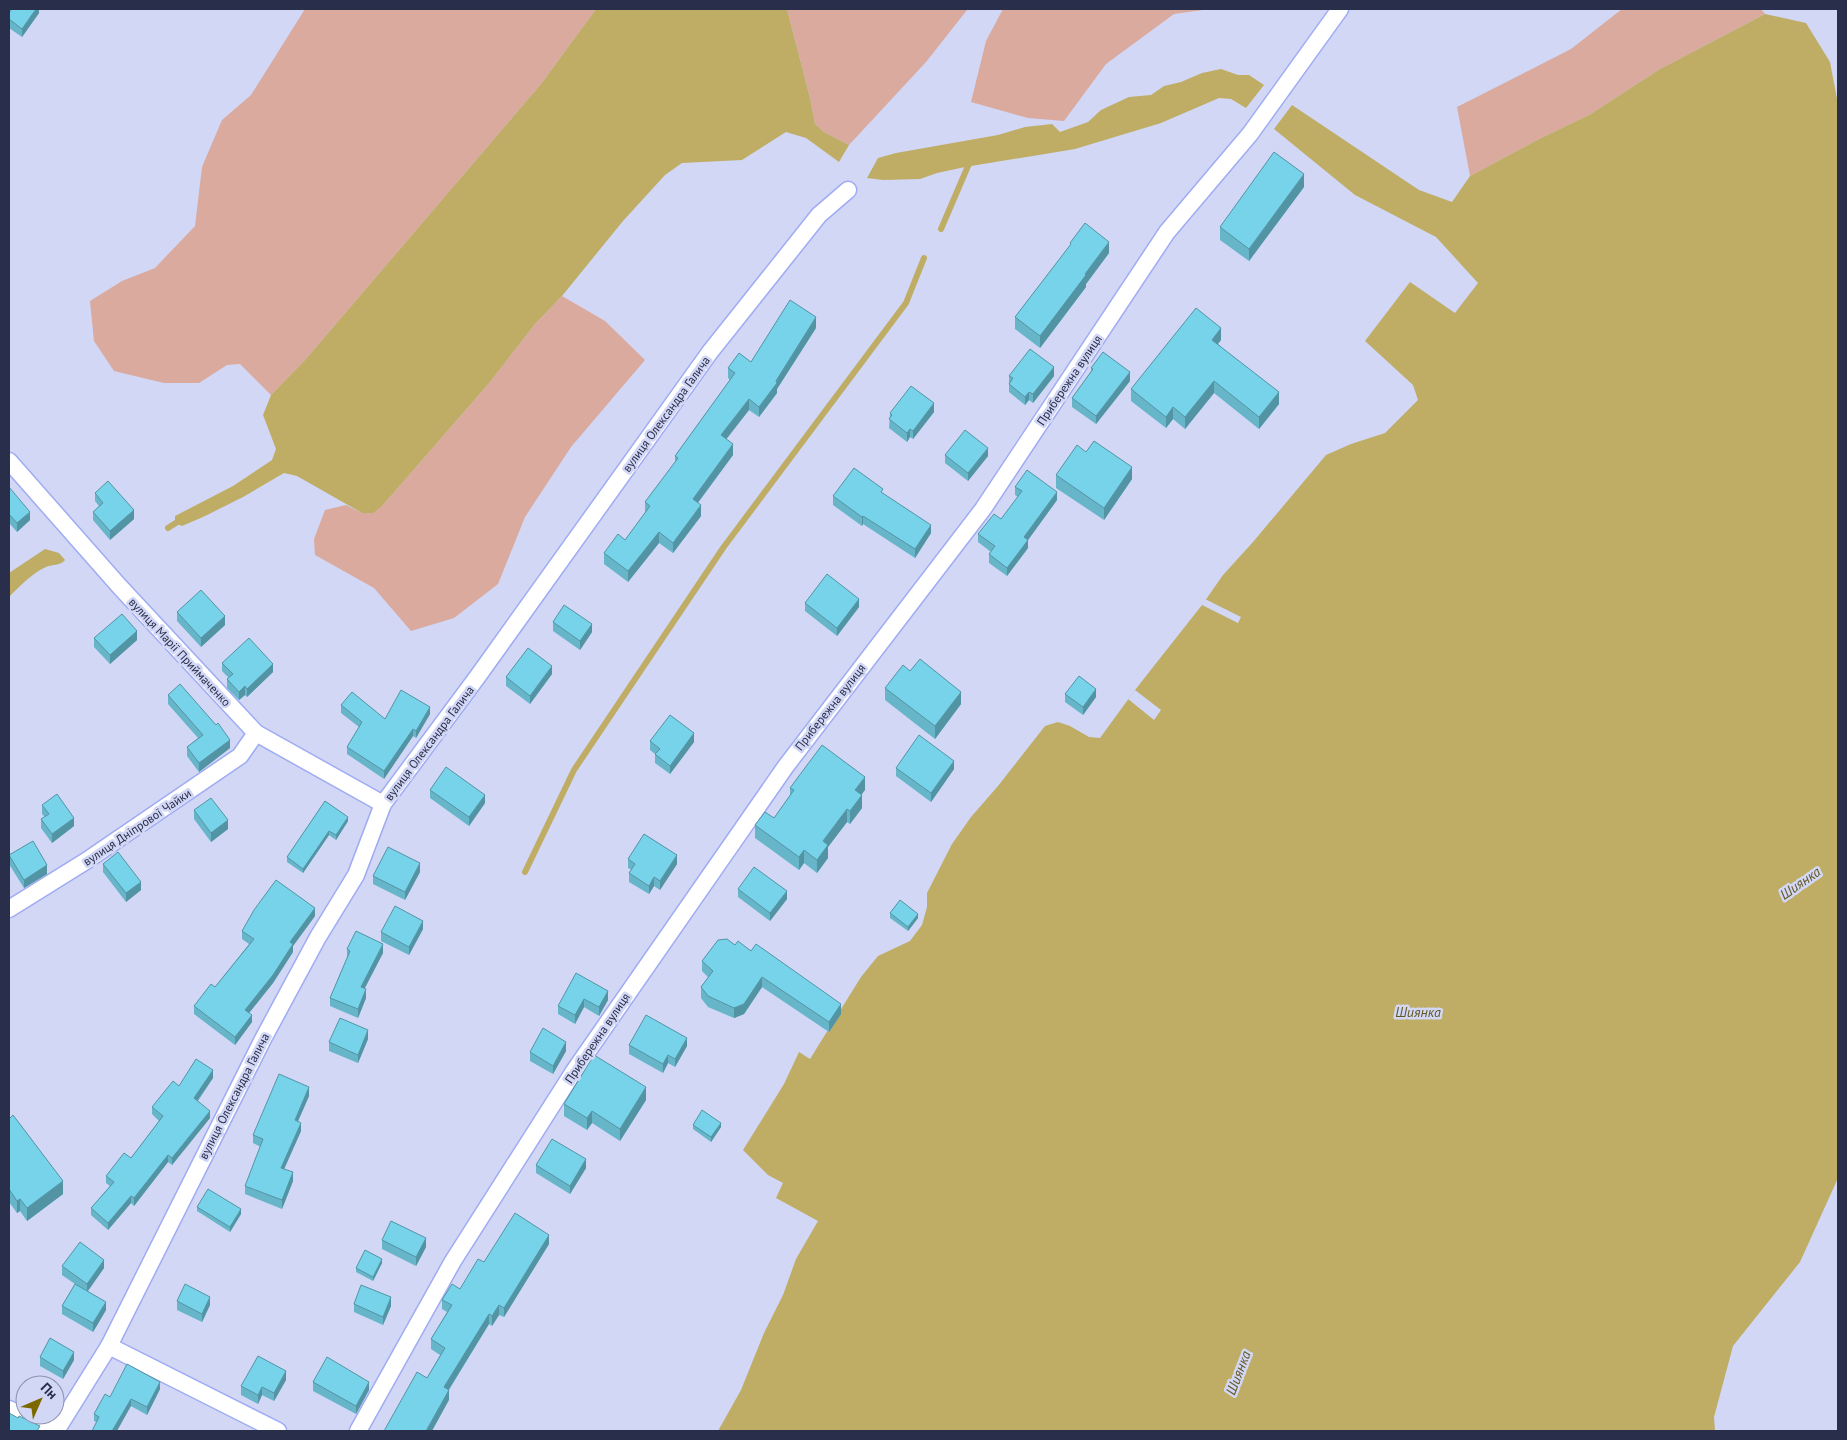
<svg xmlns="http://www.w3.org/2000/svg" width="1847" height="1440" font-family="'PT Sans',sans-serif">
  <style>
    .green { fill: #daaa9e }
    .water { fill: #bfad65 }
    .pier { fill: #d1d7f5 }
    .lines { fill: none; stroke-linecap: round; stroke-linejoin: round }
    .stream { stroke: #bfad65; stroke-width: 6 }
    .minor-casing { stroke: #9facf3; stroke-width: 19 }
    .minor { stroke: #fff; stroke-width: 16 }
    .wall { fill: #66b5c9 }
    .shaded-wall { fill: #5394a4 }
    .building { fill: #77d3ea; stroke: #5394a4 }
    .labels { text-anchor: middle; dominant-baseline: central; stroke-width: 5; stroke-linejoin: round; paint-order: stroke }
    .street-label { font-size: 12px; fill: #292e4a; stroke: #d1d7f5 }
    .water-label { font-size: 14px; font-style: italic; fill: #645721; stroke: #d1d7f5 }
  </style>
  <rect width="100%" height="100%" fill="#d1d7f5"/>
  <g class="green">
    <polygon points="305,9 596,9 541,84 305,360 271,395 240,364 227,365 199,383 164,383 114,371 94,341 90,301 122,281 155,268 195,226 202,167 222,120 251,95"/>
    <polygon points="787,9 966,9 967,10 926,62 849,145 824,132 815,124 810,98"/>
    <polygon points="1003,9 1210,9 1174,14 1106,64 1064,121 1028,118 971,102 986,41"/>
    <polygon points="1622,9 1761,9 1765,14 1660,69 1589,115 1541,138 1470,176 1457,107 1571,49"/>
    <polygon points="562,296 605,321 645,360 571,447 525,517 498,584 454,618 411,631 374,588 315,555 314,539 325,510 346,505 362,513 383,505 490,382 535,324"/>
  </g>
  <g class="water">
    <polygon points="596,9 787,9 810,98 815,124 824,132 849,145 839,162 806,138 786,132 742,160 682,163 665,175 623,221 562,296 535,324 490,382 383,505 373,513 362,513 297,476 284,473 243,497 203,517 182,526 175,523 175,516 233,486 272,460 276,449 263,415 271,395 305,360 541,84"/>
    <polygon points="1765,14 1806,23 1830,62 1838,104 1838,1178 1800,1262 1733,1346 1714,1417 1715,1431 718,1431 741,1390 764,1333 783,1295 796,1259 818,1221 776,1198 783,1183 768,1175 743,1150 784,1084 799,1052 810,1059 861,977 878,956 910,941 922,925 927,907 927,893 952,844 971,817 998,786 1045,726 1058,722 1070,726 1089,737 1100,738 1135,690 1202,605 1223,575 1253,542 1321,461 1326,455 1351,444 1385,433 1418,400 1413,385 1365,341 1410,282 1455,313 1478,283 1436,237 1355,195 1274,129 1292,105 1419,190 1452,202 1470,176 1541,138 1589,115 1660,69"/>
    <polygon points="1221,69 1238,75 1249,75 1264,85 1246,108 1231,99 1219,98 1161,123 1075,149 965,167 937,173 920,179 883,180 867,178 878,158 896,153 998,135 1025,127 1052,124 1060,132 1088,122 1101,110 1129,97 1151,95 1164,86 1181,82 1202,73"/>
    <path d="M 45,549 L 59,553 L 65,560 C 60,566 53,564 46,567 C 31,574 20,586 9,597 L 9,573 Z"/>
  </g>
  <g class="pier">
    <polygon points="1205,599 1241,617 1238,623 1202,605"/>
    <polygon points="1135,690 1161,710 1154,720 1128,699"/>
  </g>
  <g class="lines">
    <g class="stream">
      <polyline points="941,229 971,159"/>
      <polyline points="168,528 182,519"/>
      <polyline points="525,872 574,770 723,548 906,303 924,258"/>
    </g>
    <g class="minor-casing">
      <g id="minor">
        <polyline points="9,461 120,587 256,733 383,804"/>
        <polyline points="9,909 86,861 240,756 256,733"/>
        <polyline points="109,1346 278,1431"/>
        <polyline points="9,1409 56,1431"/>
        <polyline points="56,1431 109,1346 263,1039 318,937 356,875 383,804 478,676 710,352 819,215 848,190"/>
        <polyline points="358,1431 453,1261 574,1071 786,766 983,509 1167,232 1250,134 1340,9"/>
      </g>
    </g>
    <use href="#minor" class="minor"/>
  </g>
  <g class="wall">
    <polygon points="39,9 39,13 22,37 9,28 9,13"/>
    <polygon points="1304,187 1249,261 1220,240 1220,227"/>
    <polygon points="1070,243 1109,253 1086,284 1086,287 1040,348 1015,329 1015,317 1070,246"/>
    <polygon points="816,328 777,389 777,393 759,417 749,410 726,439 733,455 698,503 701,516 673,553 659,543 628,582 604,564 604,553 625,540 645,513 645,502 675,463 675,456 730,380 728,378 728,368 751,362"/>
    <polygon points="1221,340 1218,344 1279,404 1259,429 1214,393 1185,429 1173,419 1166,428 1131,401 1131,389"/>
    <polygon points="1091,368 1130,381 1096,424 1072,407 1072,398 1091,372"/>
    <polygon points="1009,376 1054,376 1033,403 1029,400 1025,405 1009,392"/>
    <polygon points="934,412 913,439 910,437 907,442 889,428 890,413"/>
    <polygon points="1086,452 1132,479 1104,520 1056,488 1056,475"/>
    <polygon points="945,455 988,456 968,481 945,463"/>
    <polygon points="9,487 30,520 17,532 9,523"/>
    <polygon points="1015,487 1057,500 1028,540 1028,548 1007,576 989,563 989,554 991,552 978,542 978,534 1001,519 1018,497 1015,495"/>
    <polygon points="95,493 134,519 110,540 93,520 93,512 99,506 95,501"/>
    <polygon points="883,493 931,533 915,558 863,524 862,526 833,505 833,496"/>
    <polygon points="805,603 859,607 837,636 805,611"/>
    <polygon points="177,612 225,625 201,647 177,621"/>
    <polygon points="553,622 592,632 580,650 553,631"/>
    <polygon points="94,638 137,640 110,664 94,647"/>
    <polygon points="222,663 273,672 247,697 245,695 239,700 227,688 227,679 229,678 222,671"/>
    <polygon points="910,671 961,704 935,739 885,700 885,688"/>
    <polygon points="552,674 530,704 506,686 506,677"/>
    <polygon points="1065,694 1096,697 1083,715 1065,702"/>
    <polygon points="168,695 230,748 199,772 187,756 187,747 198,738 168,704"/>
    <polygon points="341,705 385,719 430,714 416,738 413,736 384,779 347,754 347,747 359,727 341,713"/>
    <polygon points="650,741 694,742 670,774 655,763 655,754 650,750"/>
    <polygon points="896,768 954,769 931,802 896,776"/>
    <polygon points="790,788 865,790 861,795 862,808 850,824 847,822 828,847 828,858 817,873 804,863 799,870 755,838 755,825 774,818 790,795"/>
    <polygon points="430,790 485,803 469,826 430,798"/>
    <polygon points="325,801 348,821 336,840 329,835 303,873 287,862 287,857"/>
    <polygon points="42,805 74,826 52,843 41,828 41,819 45,817 42,814"/>
    <polygon points="194,810 228,829 211,842 194,819"/>
    <polygon points="9,855 47,874 24,888 9,864"/>
    <polygon points="628,859 677,864 660,890 654,886 649,894 629,882 629,873 632,870 628,868"/>
    <polygon points="103,864 141,890 126,902 103,872"/>
    <polygon points="420,872 405,900 373,884 373,876"/>
    <polygon points="738,889 787,899 770,921 738,897"/>
    <polygon points="890,913 918,918 908,931 890,918"/>
    <polygon points="315,916 293,946 293,952 273,983 249,1013 252,1022 235,1045 194,1014 194,1006 215,987 249,944 242,939 242,931"/>
    <polygon points="423,929 409,955 381,941 381,932"/>
    <polygon points="735,945 751,951 841,1014 829,1032 762,987 744,1014 734,1018 708,1007 701,998 701,987 708,977 702,971 702,961"/>
    <polygon points="347,949 383,953 365,988 366,998 358,1018 330,1006 330,998 347,958"/>
    <polygon points="608,991 608,1000 599,1016 584,1007 575,1024 558,1014 558,1006"/>
    <polygon points="368,1039 358,1063 329,1051 329,1042"/>
    <polygon points="629,1045 687,1046 675,1067 668,1063 663,1073 629,1054"/>
    <polygon points="566,1051 553,1074 530,1061 530,1052"/>
    <polygon points="213,1078 198,1101 210,1118 172,1165 168,1162 134,1206 131,1203 108,1230 91,1215 91,1208 110,1186 106,1183 106,1176 131,1158 159,1121 152,1114 152,1107 179,1086"/>
    <polygon points="309,1096 298,1121 301,1131 284,1169 293,1181 282,1209 245,1194 245,1186 261,1147 253,1143 253,1135"/>
    <polygon points="646,1100 620,1141 592,1123 587,1130 564,1116 564,1104"/>
    <polygon points="9,1119 63,1194 27,1221 20,1211 17,1213 9,1202"/>
    <polygon points="693,1125 721,1127 711,1142 693,1129"/>
    <polygon points="536,1165 586,1168 570,1194 536,1173"/>
    <polygon points="197,1207 241,1214 230,1232 197,1211"/>
    <polygon points="382,1240 426,1247 416,1266 382,1249"/>
    <polygon points="549,1244 504,1317 499,1315 492,1326 489,1324 449,1390 449,1400 427,1378 440,1355 431,1349 431,1339 447,1312 442,1309 442,1300 460,1289 484,1262"/>
    <polygon points="382,1263 373,1281 356,1272 356,1268"/>
    <polygon points="62,1266 104,1268 88,1291 106,1310 93,1332 62,1314 62,1306 75,1284 62,1275"/>
    <polygon points="177,1301 210,1305 202,1322 177,1310"/>
    <polygon points="354,1304 391,1306 383,1325 354,1312"/>
    <polygon points="40,1357 74,1360 63,1379 40,1366"/>
    <polygon points="286,1380 274,1401 262,1395 258,1404 241,1395 241,1386"/>
    <polygon points="313,1382 369,1390 356,1414 313,1391"/>
    <polygon points="160,1389 147,1415 131,1406 96,1422 94,1421 94,1414 110,1397"/>
  </g>
  <g class="shaded-wall">
    <polygon points="36,9 39,9 39,13 22,37 22,29"/>
    <polygon points="1304,174 1304,187 1249,261 1249,249"/>
    <polygon points="1109,242 1109,253 1086,284 1086,287 1040,348 1040,336 1085,274"/>
    <polygon points="816,317 816,328 777,389 777,393 759,417 759,407"/>
    <polygon points="1221,328 1221,340 1212,351 1212,340"/>
    <polygon points="1054,367 1054,376 1033,403 1033,394"/>
    <polygon points="1130,372 1130,381 1096,424 1096,416"/>
    <polygon points="1214,381 1214,393 1185,429 1185,417"/>
    <polygon points="1029,392 1029,400 1025,405 1025,397"/>
    <polygon points="1279,392 1279,404 1259,429 1259,417"/>
    <polygon points="749,399 749,410 721,446 721,435"/>
    <polygon points="934,403 934,412 913,439 913,431"/>
    <polygon points="1173,407 1173,419 1166,428 1166,417"/>
    <polygon points="910,429 910,437 907,442 907,433"/>
    <polygon points="733,444 733,455 693,509 693,499"/>
    <polygon points="988,448 988,456 968,481 968,473"/>
    <polygon points="1132,467 1132,479 1104,520 1104,508"/>
    <polygon points="1057,492 1057,500 1028,540 1028,548 1007,576 1007,568 1024,537"/>
    <polygon points="701,505 701,516 673,553 673,543"/>
    <polygon points="134,510 134,519 110,540 110,531"/>
    <polygon points="30,512 30,520 17,532 17,523"/>
    <polygon points="863,516 863,524 862,526 862,517"/>
    <polygon points="931,525 931,533 915,558 915,549"/>
    <polygon points="659,532 659,543 628,582 628,571"/>
    <polygon points="859,599 859,607 837,636 837,628"/>
    <polygon points="225,616 225,625 201,647 201,638"/>
    <polygon points="592,624 592,632 580,650 580,641"/>
    <polygon points="137,631 137,640 110,664 110,655"/>
    <polygon points="273,664 273,672 247,697 247,689"/>
    <polygon points="552,666 552,674 530,704 530,696"/>
    <polygon points="245,686 245,695 239,700 239,692"/>
    <polygon points="1096,689 1096,697 1083,715 1083,707"/>
    <polygon points="961,692 961,704 935,739 935,726"/>
    <polygon points="430,707 430,714 416,738 416,731"/>
    <polygon points="413,729 413,736 384,779 384,771"/>
    <polygon points="694,733 694,742 670,774 670,766"/>
    <polygon points="230,740 230,748 199,772 199,763"/>
    <polygon points="954,761 954,769 931,802 931,793"/>
    <polygon points="865,777 865,790 855,803 855,790"/>
    <polygon points="485,795 485,803 469,826 469,817"/>
    <polygon points="862,795 862,808 850,824 850,811"/>
    <polygon points="847,809 847,822 828,847 828,858 817,873 817,860 823,841"/>
    <polygon points="348,817 348,821 336,840 336,835"/>
    <polygon points="74,818 74,826 52,843 52,834"/>
    <polygon points="228,820 228,829 211,842 211,833"/>
    <polygon points="329,831 329,835 303,873 303,869"/>
    <polygon points="804,850 804,863 799,870 799,857"/>
    <polygon points="677,855 677,864 660,890 660,881"/>
    <polygon points="420,863 420,872 405,900 405,892"/>
    <polygon points="47,865 47,874 24,888 24,880"/>
    <polygon points="654,877 654,886 649,894 649,886"/>
    <polygon points="141,882 141,890 126,902 126,893"/>
    <polygon points="787,891 787,899 770,921 770,913"/>
    <polygon points="315,908 315,916 293,946 293,952 273,983 245,1018 245,1010 290,942"/>
    <polygon points="918,914 918,918 908,931 908,927"/>
    <polygon points="423,921 423,929 409,955 409,947"/>
    <polygon points="383,944 383,953 361,995 361,987"/>
    <polygon points="762,977 762,987 744,1014 734,1018 734,1008"/>
    <polygon points="366,989 366,998 358,1018 358,1009"/>
    <polygon points="608,991 608,1000 599,1016 599,1007"/>
    <polygon points="584,999 584,1007 575,1024 575,1015"/>
    <polygon points="841,1004 841,1014 829,1032 829,1022"/>
    <polygon points="252,1015 252,1022 235,1045 235,1037"/>
    <polygon points="368,1030 368,1039 358,1063 358,1055"/>
    <polygon points="687,1038 687,1046 675,1067 675,1059"/>
    <polygon points="566,1042 566,1051 553,1074 553,1066"/>
    <polygon points="668,1055 668,1063 663,1073 663,1064"/>
    <polygon points="213,1070 213,1078 194,1105 194,1098"/>
    <polygon points="309,1087 309,1096 295,1128 295,1120"/>
    <polygon points="646,1087 646,1100 620,1141 620,1129"/>
    <polygon points="210,1111 210,1118 172,1165 172,1158"/>
    <polygon points="592,1111 592,1123 587,1130 587,1118"/>
    <polygon points="301,1123 301,1131 281,1176 281,1168"/>
    <polygon points="721,1123 721,1127 711,1142 711,1137"/>
    <polygon points="168,1155 168,1162 134,1206 134,1198"/>
    <polygon points="586,1159 586,1168 570,1194 570,1186"/>
    <polygon points="293,1172 293,1181 282,1209 282,1200"/>
    <polygon points="63,1181 63,1194 27,1221 27,1208"/>
    <polygon points="131,1196 131,1203 108,1230 108,1223"/>
    <polygon points="20,1199 20,1211 17,1213 17,1201"/>
    <polygon points="241,1209 241,1214 230,1232 230,1227"/>
    <polygon points="549,1235 549,1244 504,1317 504,1308"/>
    <polygon points="426,1238 426,1247 416,1266 416,1257"/>
    <polygon points="382,1259 382,1263 373,1281 373,1277"/>
    <polygon points="104,1260 104,1268 87,1292 87,1284"/>
    <polygon points="210,1297 210,1305 202,1322 202,1314"/>
    <polygon points="391,1297 391,1306 383,1325 383,1317"/>
    <polygon points="106,1302 106,1310 93,1332 93,1323"/>
    <polygon points="499,1305 499,1315 492,1326 492,1316"/>
    <polygon points="489,1314 489,1324 444,1397 444,1387"/>
    <polygon points="74,1352 74,1360 63,1379 63,1371"/>
    <polygon points="286,1371 286,1380 274,1401 274,1393"/>
    <polygon points="160,1382 160,1389 147,1415 147,1407"/>
    <polygon points="369,1382 369,1390 356,1414 356,1406"/>
    <polygon points="262,1387 262,1395 258,1404 258,1395"/>
    <polygon points="449,1390 449,1400 432,1431 426,1431"/>
    <polygon points="59,1397 59,1401 55,1409 55,1404"/>
    <polygon points="131,1399 131,1406 117,1431 112,1431"/>
  </g>
  <g class="building">
    <polygon points="12,9 36,9 22,29 9,19 9,13"/>
    <polygon points="1274,152 1304,174 1249,249 1220,227"/>
    <polygon points="1085,223 1109,242 1085,274 1086,275 1040,336 1015,317 1071,244 1070,243"/>
    <polygon points="790,300 816,317 776,381 777,383 759,407 749,399 721,435 733,444 693,499 701,505 673,543 659,532 628,571 604,553 618,534 625,540 650,506 645,502 678,458 675,456 735,373 728,368 739,353 751,362"/>
    <polygon points="1196,308 1221,328 1212,340 1279,392 1259,417 1214,381 1185,417 1173,407 1166,417 1131,389"/>
    <polygon points="1030,349 1054,367 1033,394 1029,392 1025,397 1009,384 1013,378 1009,376"/>
    <polygon points="1103,352 1130,372 1096,416 1072,398 1093,369 1091,368"/>
    <polygon points="911,386 934,403 913,431 910,429 907,433 889,419 892,415 890,413"/>
    <polygon points="965,430 988,448 968,473 945,455"/>
    <polygon points="1094,441 1132,467 1104,508 1056,475 1077,445 1086,452"/>
    <polygon points="854,468 883,489 881,492 931,525 915,549 863,516 862,517 833,496"/>
    <polygon points="1027,470 1057,492 1024,537 1028,540 1007,568 989,554 995,546 978,534 994,514 1001,519 1022,491 1015,487"/>
    <polygon points="108,481 134,510 110,531 93,512 103,503 95,493"/>
    <polygon points="9,487 30,512 17,523 9,514"/>
    <polygon points="827,574 859,599 837,628 805,603"/>
    <polygon points="201,590 225,616 201,638 177,612"/>
    <polygon points="564,605 592,624 580,641 553,622"/>
    <polygon points="122,614 137,631 110,655 94,638"/>
    <polygon points="249,638 273,664 247,689 245,686 239,692 227,679 233,674 222,663"/>
    <polygon points="528,648 552,666 530,696 506,677"/>
    <polygon points="920,659 961,692 935,726 885,688 903,665 910,671"/>
    <polygon points="1079,676 1096,689 1083,707 1065,694"/>
    <polygon points="180,684 216,725 218,723 230,740 199,763 187,747 203,735 168,695"/>
    <polygon points="401,690 430,707 416,731 413,729 384,771 347,747 362,722 341,705 352,692 385,719"/>
    <polygon points="670,715 694,733 670,766 655,754 660,749 650,741"/>
    <polygon points="919,735 954,761 931,793 896,768"/>
    <polygon points="822,745 865,777 855,790 862,795 850,811 847,809 823,841 828,845 817,860 804,850 799,857 755,825 765,812 774,818 794,790 790,788"/>
    <polygon points="446,767 485,795 469,817 430,790"/>
    <polygon points="57,794 74,818 52,834 41,819 49,814 42,805"/>
    <polygon points="211,798 228,820 211,833 194,810"/>
    <polygon points="325,801 348,817 336,835 329,831 303,869 287,857"/>
    <polygon points="644,834 677,855 660,881 654,877 649,886 629,873 635,864 628,859"/>
    <polygon points="33,841 47,865 24,880 9,855"/>
    <polygon points="388,847 420,863 405,892 373,876"/>
    <polygon points="118,852 141,882 126,893 103,864"/>
    <polygon points="754,867 787,891 770,913 738,889"/>
    <polygon points="276,880 315,908 290,942 293,944 273,975 245,1010 252,1015 235,1037 194,1006 211,984 215,987 254,939 242,931 254,910"/>
    <polygon points="900,900 918,914 908,927 890,913"/>
    <polygon points="395,906 423,921 409,947 381,932"/>
    <polygon points="356,931 383,944 361,987 366,989 358,1009 330,998 350,951 347,949"/>
    <polygon points="727,939 735,945 738,941 751,951 756,944 841,1004 829,1022 762,977 744,1004 734,1008 708,996 701,987 713,971 702,961 718,940"/>
    <polygon points="576,973 608,991 599,1007 584,999 575,1015 558,1006"/>
    <polygon points="646,1015 687,1038 675,1059 668,1055 663,1064 629,1045"/>
    <polygon points="340,1018 368,1030 358,1055 329,1042"/>
    <polygon points="543,1028 566,1042 553,1066 530,1052"/>
    <polygon points="594,1055 646,1087 620,1129 592,1111 587,1118 564,1104"/>
    <polygon points="196,1059 213,1070 194,1098 210,1111 172,1158 168,1155 134,1198 131,1196 108,1223 91,1208 114,1182 106,1176 124,1153 131,1158 163,1116 152,1107 173,1081 179,1086"/>
    <polygon points="279,1074 309,1087 295,1120 301,1123 281,1168 293,1172 282,1200 245,1186 263,1139 253,1135"/>
    <polygon points="702,1110 721,1123 711,1137 693,1125"/>
    <polygon points="13,1115 63,1181 27,1208 20,1199 17,1201 9,1189 9,1119"/>
    <polygon points="552,1139 586,1159 570,1186 536,1165"/>
    <polygon points="208,1189 241,1209 230,1227 197,1207"/>
    <polygon points="515,1213 549,1235 504,1308 499,1305 492,1316 489,1314 444,1387 449,1390 426,1431 384,1431 417,1372 427,1378 445,1348 431,1339 452,1305 442,1300 452,1284 460,1289 478,1259 484,1262"/>
    <polygon points="391,1221 426,1238 416,1257 382,1240"/>
    <polygon points="80,1242 104,1260 87,1284 62,1266"/>
    <polygon points="365,1250 382,1259 373,1277 356,1268"/>
    <polygon points="75,1284 106,1302 93,1323 62,1306"/>
    <polygon points="185,1284 210,1297 202,1314 177,1301"/>
    <polygon points="361,1285 391,1297 383,1317 354,1304"/>
    <polygon points="50,1338 74,1352 63,1371 40,1357"/>
    <polygon points="258,1356 286,1371 274,1393 262,1387 258,1395 241,1386"/>
    <polygon points="327,1357 369,1382 356,1406 313,1382"/>
    <polygon points="127,1364 160,1382 147,1407 131,1399 112,1431 92,1431 99,1417 94,1414 105,1394 110,1397"/>
    <polygon points="55,1394 59,1397 55,1404"/>
    <polygon points="9,1413 18,1418 19,1416 40,1426 37,1431 9,1431"/>
  </g>
  <g class="labels">
    <g class="street-label">
      <text transform="translate(1069 380) rotate(-56)">Прибережна вулиця</text>
      <text transform="translate(666 414) rotate(-54)">вулиця Олександра Галича</text>
      <text transform="translate(180 652) rotate(47)">вулиця Марії Приймаченко</text>
      <text transform="translate(830 707) rotate(-52)">Прибережна вулиця</text>
      <text transform="translate(429 743) rotate(-53)">вулиця Олександра Галича</text>
      <text transform="translate(137 827) rotate(-34)">вулиця Дніпрової Чайки</text>
      <text transform="translate(597 1038) rotate(-56)">Прибережна вулиця</text>
      <text transform="translate(234 1096) rotate(-63)">вулиця Олександра Галича</text>
    </g>
    <g class="water-label">
      <text transform="translate(1800 883) rotate(-35)">Шиянка</text>
      <text x="1418" y="1012">Шиянка</text>
      <text transform="translate(1238 1373) rotate(-69)">Шиянка</text>
    </g>
  </g>
  <rect width="1847" height="1440" fill="none" stroke="#292e4a" stroke-width="20"/>
  <g transform="translate(40 1400) rotate(45)"><circle r="24" fill="#d1d7f5" stroke="#8e93b1"/>
  <path d="M0-4L9 19L0 12L-9 19Z" fill="#7d6800"/>
  <text y="-8" font-size="14" font-weight="bold" text-anchor="middle" fill="#292e4a">Пн</text>
  </g>
</svg>
